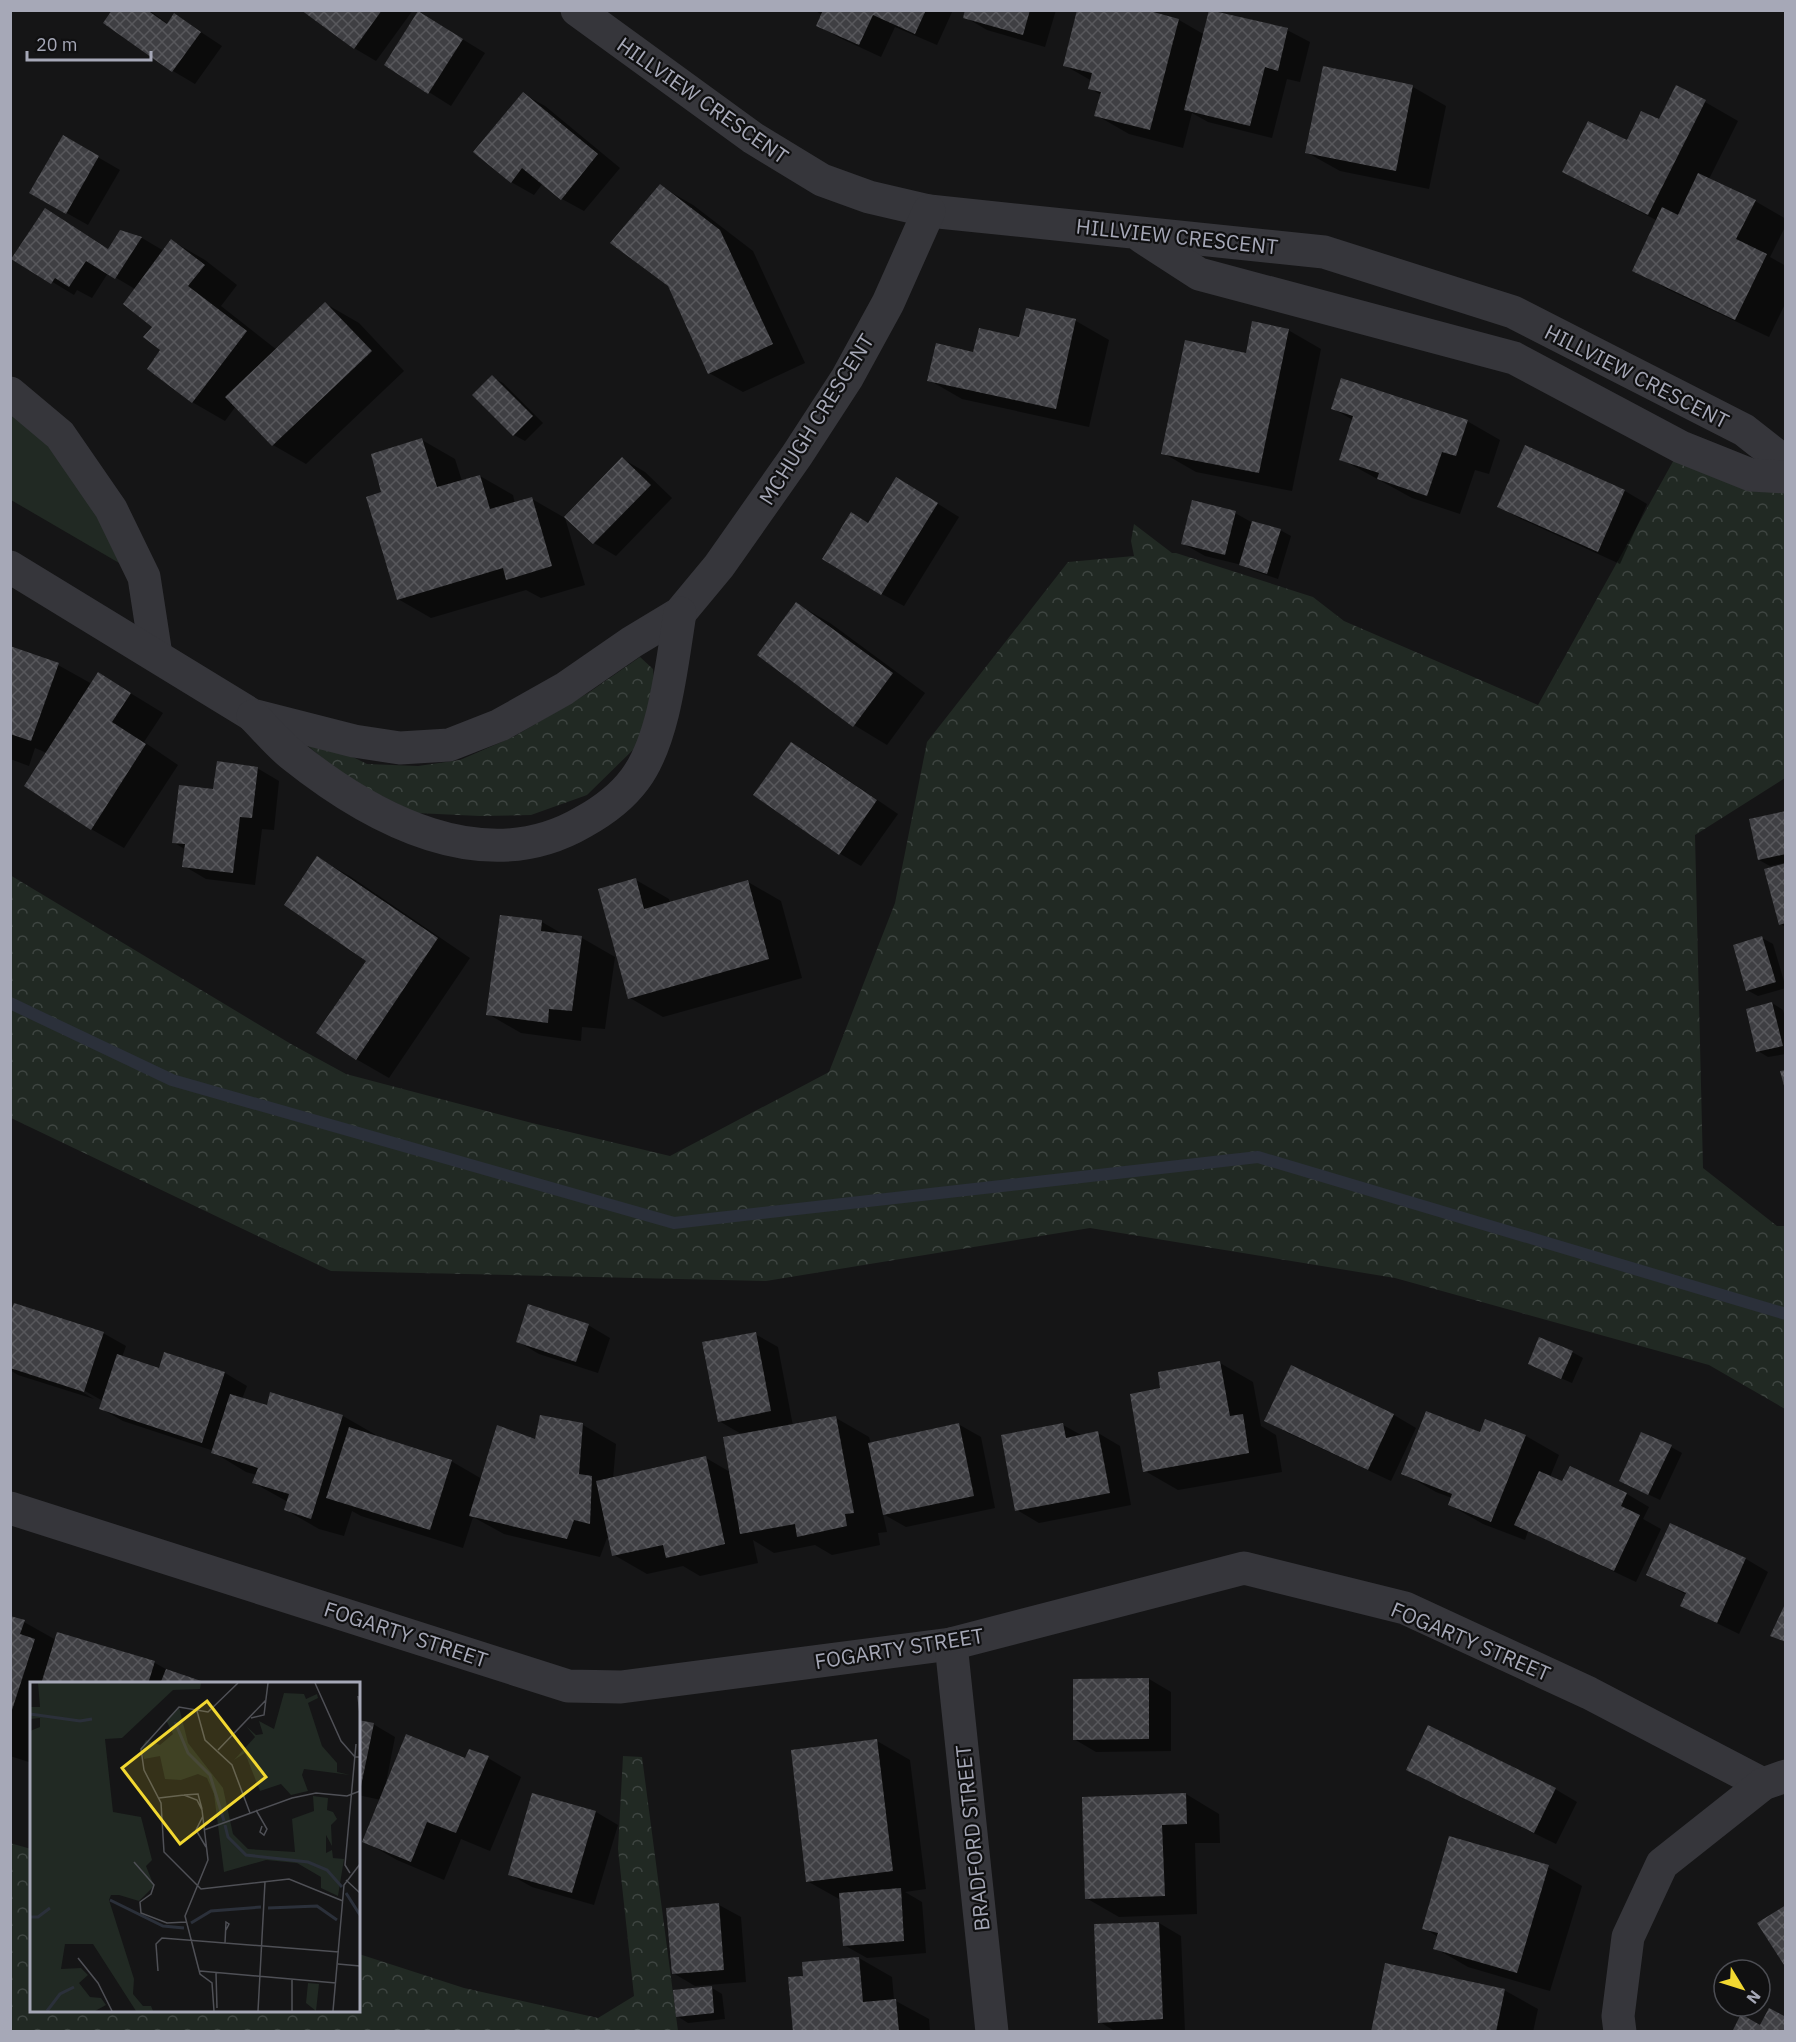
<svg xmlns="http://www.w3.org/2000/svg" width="1796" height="2042" font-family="'IBM Plex Sans',sans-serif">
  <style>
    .grass { fill: #212923 }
    .forest { fill: url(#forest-crowns) }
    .shadow { fill: #0007 }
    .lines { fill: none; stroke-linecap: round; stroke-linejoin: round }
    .stream { stroke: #2b303a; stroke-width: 12 }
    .building { fill: url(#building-cross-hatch) }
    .minor { stroke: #36363b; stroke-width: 33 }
    .labels { text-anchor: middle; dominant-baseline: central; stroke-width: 4.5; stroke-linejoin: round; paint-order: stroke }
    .street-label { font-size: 21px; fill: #a6a8b7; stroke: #101011 }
    .inset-river { fill: none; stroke: #2b303a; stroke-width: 3 }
    .inset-road { fill: none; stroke: #4f5056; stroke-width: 1.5 }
    .view { fill: #f2d831; fill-opacity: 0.15; stroke: #f2d831; stroke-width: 3 }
    .inset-edge { fill: none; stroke: #a6a8b7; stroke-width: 3 }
  </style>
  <defs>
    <pattern id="forest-crowns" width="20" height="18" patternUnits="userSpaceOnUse" patternTransform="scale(1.5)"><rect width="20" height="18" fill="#212923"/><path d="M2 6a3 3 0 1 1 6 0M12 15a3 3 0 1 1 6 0" fill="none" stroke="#3e4541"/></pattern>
    <pattern id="building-cross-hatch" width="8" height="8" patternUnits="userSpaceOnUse" patternTransform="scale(1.5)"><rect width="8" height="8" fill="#3f3f43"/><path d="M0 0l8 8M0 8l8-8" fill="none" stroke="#58585c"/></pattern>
  </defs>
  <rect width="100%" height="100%" fill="#151516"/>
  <polygon class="grass" points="10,405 104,506 126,567 11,500"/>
  <g class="forest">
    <polygon points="1681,447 1785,473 1785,778 1695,835 1703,1168 1777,1226 1785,1226 1785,1409 1709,1365 1395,1278 1090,1228 766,1281 331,1271 11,1118 10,875 291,1044 346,1074 532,1123 670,1156 829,1072 895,903 927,742 1068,562 1134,556 1131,541 1134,524 1172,553 1176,553 1313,597 1344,621 1538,705"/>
    <polygon points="640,657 653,669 656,699 639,744 587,795 531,815 480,816 416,813 344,777 299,738 321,741 367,764 418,766 460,760 515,736 588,693"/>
    <polygon points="623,1756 642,1757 678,2031 11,2031 10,1843 31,1849 32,2010 358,2010 359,1954 464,1988 598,2018 634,1996 618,1849"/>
  </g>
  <g class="shadow">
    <polygon points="114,10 149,10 168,24 175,15 222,46 195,84 173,71 105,23"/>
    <polygon points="303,10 413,10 376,61 354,48"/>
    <polygon points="814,10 953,10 937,45 895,27 881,57 840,38 817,25 822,15"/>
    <polygon points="967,10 1056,10 1045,47 987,30 965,17"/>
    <polygon points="1140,10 1179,20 1205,35 1287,30 1310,42 1300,82 1287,79 1272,138 1208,122 1192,113 1183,148 1129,134 1096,115 1101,95 1090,88 1092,81 1064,65"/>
    <polygon points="441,26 485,53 451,106 386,65"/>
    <polygon points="1324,68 1413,87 1446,106 1429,189 1340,171 1306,152"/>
    <polygon points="523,94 545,106 620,168 584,211 562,199 543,183 534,195 511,182"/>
    <polygon points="1705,102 1738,121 1709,179 1755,201 1786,219 1786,225 1770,257 1786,266 1786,302 1769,337 1667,289 1634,270 1658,221 1597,190 1564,171 1627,142 1660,121"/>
    <polygon points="63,137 120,170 88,225 31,193"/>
    <polygon points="660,186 693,205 753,251 805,363 743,392 709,373 669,285"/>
    <polygon points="120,232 142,238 164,251 172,241 205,260 237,285 221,306 277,350 326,304 359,323 404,371 306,464 273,445 236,406 225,421 192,402 163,350 154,326 135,289 108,273 92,298 77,290 74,295 13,258 109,250"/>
    <polygon points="1027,310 1076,321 1109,340 1089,427 962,399 929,380 974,354 1020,339"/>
    <polygon points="1288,330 1321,349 1292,491 1196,472 1163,453"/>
    <polygon points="492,377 503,383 543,423 525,441 514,435 475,395"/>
    <polygon points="1332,408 1467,421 1500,440 1489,474 1475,470 1460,514 1412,498 1341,459 1353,420"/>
    <polygon points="422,440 455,459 462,481 480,476 513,495 515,504 532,499 565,518 585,585 541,598 526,590 431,618 398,599 383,493"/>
    <polygon points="1526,447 1625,491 1647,504 1620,564 1521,519 1499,507"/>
    <polygon points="623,459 645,472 672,498 616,556 594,543"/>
    <polygon points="919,492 959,517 904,606 882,594 869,524"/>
    <polygon points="1235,513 1253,523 1280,530 1291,536 1278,579 1251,570 1242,565 1205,556 1182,543"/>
    <polygon points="797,604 830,623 925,693 887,745 854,725"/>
    <polygon points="10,648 58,665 92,684 99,674 163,713 144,742 178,765 124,848 91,829 47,753 35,748 29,766 10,759"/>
    <polygon points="791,744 813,756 898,814 861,866 839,853"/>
    <polygon points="257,768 279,781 274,830 262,829 255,885 206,879 184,866 186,850 173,842 215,791"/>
    <polygon points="1786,812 1786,927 1780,924 1784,863 1770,866 1759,860"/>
    <polygon points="318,858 351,877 470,958 389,1078 356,1059 368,961"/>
    <polygon points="636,880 669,899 670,904 748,882 781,901 802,978 663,1017 630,998"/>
    <polygon points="542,922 566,936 582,938 615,957 605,1029 582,1027 581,1041 521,1033 488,1014"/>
    <polygon points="1762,938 1773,944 1786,988 1758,996 1747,990"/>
    <polygon points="1772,1003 1783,1010 1786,1021 1786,1054 1768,1057 1758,1051"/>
    <polygon points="10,1319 103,1333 126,1346 122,1357 160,1370 165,1354 225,1373 247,1386 242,1399 268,1407 271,1394 343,1416 376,1435 375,1437 451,1461 482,1479 536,1441 541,1417 583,1425 616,1444 613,1479 706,1458 730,1472 743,1435 719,1421 755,1334 778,1347 793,1426 836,1418 869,1437 871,1444 958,1424 981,1437 995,1508 906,1527 883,1514 887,1532 878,1533 880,1545 832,1555 815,1545 774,1553 753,1540 758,1563 700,1576 683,1566 647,1574 614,1555 610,1539 607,1538 600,1557 504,1534 473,1517 463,1548 361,1516 352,1511 344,1536 319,1529 286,1510 288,1502 254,1483 257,1475 246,1472 213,1452 214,1451 123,1421 100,1408 103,1401 78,1387 77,1389 94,1399 18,1375 10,1370"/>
    <polygon points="588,1325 610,1338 598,1373 539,1354 517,1341"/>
    <polygon points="1572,1352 1583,1358 1572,1383 1540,1369"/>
    <polygon points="1220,1363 1253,1382 1261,1426 1276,1435 1282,1472 1178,1490 1145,1471"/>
    <polygon points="1292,1367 1394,1415 1416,1428 1391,1481 1288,1433 1266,1420"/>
    <polygon points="1486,1420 1526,1436 1559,1455 1550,1477 1563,1483 1570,1468 1627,1494 1649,1507 1643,1519 1661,1529 1636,1582 1528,1531 1525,1540 1483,1524 1450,1505 1452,1498 1436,1492 1403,1473 1481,1434"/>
    <polygon points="1063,1425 1083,1436 1098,1433 1120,1446 1131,1505 1039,1523 1017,1510"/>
    <polygon points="1671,1447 1682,1453 1660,1500 1631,1486"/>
    <polygon points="1671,1525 1746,1559 1768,1572 1739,1634 1682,1606 1687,1595 1648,1575"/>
    <polygon points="10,1618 24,1622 56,1640 58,1634 155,1663 171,1672 204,1684 32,1684 32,1763 10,1756"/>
    <polygon points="1149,1679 1171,1692 1171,1751 1096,1752 1074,1739"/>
    <polygon points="358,1721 373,1724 395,1737 386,1783 466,1760 488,1758 521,1777 490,1851 461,1839 444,1880 397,1860 364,1841 381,1800 358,1795"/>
    <polygon points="877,1741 910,1760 926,1889 905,1892 922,1902 926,1953 867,1958 844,1945 841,1900 807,1881"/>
    <polygon points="1408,1769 1555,1789 1577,1802 1556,1844 1430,1782"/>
    <polygon points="1186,1794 1219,1814 1220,1843 1195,1843 1197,1914 1119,1917 1086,1898 1083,1798"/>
    <polygon points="596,1812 618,1825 594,1905 532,1887 509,1874"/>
    <polygon points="1548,1867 1582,1886 1550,1991 1468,1967 1435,1948 1438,1937 1424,1928"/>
    <polygon points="719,1905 741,1917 746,1982 695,1986 673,1973"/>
    <polygon points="1159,1923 1181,1936 1185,2032 1116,2032 1100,2022"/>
    <polygon points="859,1958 892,1977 894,2000 929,2019 930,2032 794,2032 805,1978"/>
    <polygon points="712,1988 722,1994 725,2019 688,2023 677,2016"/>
    <polygon points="1504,1990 1538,2009 1533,2032 1372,2032"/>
  </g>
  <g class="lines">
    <polyline class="stream" points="10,1003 172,1080 674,1223 1258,1157 1786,1314"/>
  </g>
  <g class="building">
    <polygon points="112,10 147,10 167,24 174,13 201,32 172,72 103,23"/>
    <polygon points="301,10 382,10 354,49"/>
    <polygon points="823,10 926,10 915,34 873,15 859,45 816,26"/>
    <polygon points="965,10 1030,10 1023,35 963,18"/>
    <polygon points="1077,10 1146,10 1179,19 1150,130 1094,116 1101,92 1088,89 1092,73 1063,66"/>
    <polygon points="1209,10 1288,28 1278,71 1265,67 1250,126 1184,110"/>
    <polygon points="418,11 463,39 428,94 384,65"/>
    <polygon points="1323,66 1413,85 1396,171 1305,153"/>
    <polygon points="1676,85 1706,100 1648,215 1562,172 1588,121 1627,140 1641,111 1659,119"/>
    <polygon points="523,92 598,154 561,200 522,168 511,183 473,152"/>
    <polygon points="63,135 99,156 66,214 29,193"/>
    <polygon points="1698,173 1756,200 1736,239 1767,254 1735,320 1632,271 1662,207 1678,215"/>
    <polygon points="660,184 720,230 773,344 708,374 668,286 610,243"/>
    <polygon points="45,208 108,249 120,230 142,237 115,279 86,261 69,287 55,278 51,284 11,259"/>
    <polygon points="171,239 205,265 188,286 247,331 192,403 147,369 160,350 143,337 152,327 123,304"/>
    <polygon points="325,302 372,351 272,446 225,397"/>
    <polygon points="1026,308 1076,319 1056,409 927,381 936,343 973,352 979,328 1019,337"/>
    <polygon points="1252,321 1289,329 1259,473 1161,454 1185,340 1246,353"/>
    <polygon points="492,375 533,416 513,436 472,395"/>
    <polygon points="1341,378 1468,420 1456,456 1442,452 1427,496 1377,479 1379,473 1339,460 1353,416 1331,409"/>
    <polygon points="422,438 437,487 480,475 490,509 532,497 552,566 506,580 503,568 397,600 366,497 381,492 371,454"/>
    <polygon points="1525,445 1625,490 1598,552 1497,507"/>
    <polygon points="622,457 651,485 593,544 564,517"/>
    <polygon points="896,477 938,503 881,595 822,559 851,512 868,523"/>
    <polygon points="1192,500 1236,511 1225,555 1181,544"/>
    <polygon points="1252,521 1281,529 1267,574 1239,565"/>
    <polygon points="796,602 893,673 853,727 757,655"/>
    <polygon points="10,646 59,663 31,741 10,734"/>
    <polygon points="98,672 131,693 112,722 146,744 91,830 24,786"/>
    <polygon points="791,742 877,800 839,855 753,795"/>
    <polygon points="217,761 258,767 252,818 240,817 233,873 182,867 185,844 172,843 179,785 213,789"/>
    <polygon points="1786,811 1786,854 1758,860 1749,819"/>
    <polygon points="317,856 438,938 356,1060 316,1033 366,961 284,905"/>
    <polygon points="1786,863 1786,923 1779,925 1764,869"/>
    <polygon points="636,878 644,909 748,880 769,959 628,999 598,889"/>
    <polygon points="500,915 542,920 541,931 582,936 572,1011 549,1009 548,1023 486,1015"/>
    <polygon points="1762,936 1776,982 1746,991 1733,945"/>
    <polygon points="1772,1002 1783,1046 1756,1052 1746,1009"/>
    <polygon points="1786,1070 1786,1089 1785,1089 1780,1071"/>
    <polygon points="14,1303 104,1332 84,1392 10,1368 10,1314"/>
    <polygon points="528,1304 589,1324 576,1362 516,1342"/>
    <polygon points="756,1332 771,1411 718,1422 702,1342"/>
    <polygon points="1539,1337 1573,1351 1561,1379 1528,1364"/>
    <polygon points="164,1352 225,1372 202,1443 99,1409 117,1354 159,1368"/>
    <polygon points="1220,1361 1230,1416 1243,1414 1249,1453 1143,1472 1130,1394 1160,1388 1158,1372"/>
    <polygon points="1291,1365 1394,1414 1368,1470 1264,1421"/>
    <polygon points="270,1392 343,1415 311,1519 284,1510 289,1494 252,1483 258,1468 211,1453 230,1394 267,1405"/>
    <polygon points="1426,1411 1480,1432 1485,1419 1526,1435 1491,1522 1448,1505 1452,1494 1401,1474"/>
    <polygon points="540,1415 583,1423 579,1474 592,1476 590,1524 574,1520 567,1539 469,1516 497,1425 535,1439"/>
    <polygon points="836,1416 854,1513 845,1514 847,1526 797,1537 795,1524 740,1534 723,1437"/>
    <polygon points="959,1423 974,1496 883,1515 868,1443"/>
    <polygon points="1063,1423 1066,1438 1098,1431 1110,1493 1015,1511 1001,1435"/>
    <polygon points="349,1427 452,1460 430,1530 326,1498"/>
    <polygon points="1641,1432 1672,1445 1648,1495 1619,1481"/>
    <polygon points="706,1456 725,1544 666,1558 663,1545 612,1556 596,1481"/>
    <polygon points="1570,1466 1627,1493 1621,1506 1640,1515 1614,1571 1514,1525 1539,1471 1562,1481"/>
    <polygon points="1670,1523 1746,1558 1717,1623 1680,1606 1686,1593 1646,1575"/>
    <polygon points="1786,1602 1786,1642 1770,1636"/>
    <polygon points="10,1616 25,1620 20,1634 35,1639 11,1713"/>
    <polygon points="57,1632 155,1661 148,1684 41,1684"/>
    <polygon points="166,1669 207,1683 207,1684 160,1684"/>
    <polygon points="1149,1678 1149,1739 1073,1740 1073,1679"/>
    <polygon points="358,1720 374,1723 360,1791 358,1791"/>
    <polygon points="1428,1725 1556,1788 1534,1833 1406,1770"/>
    <polygon points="406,1734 465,1758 469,1749 489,1756 456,1833 427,1822 411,1862 362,1842"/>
    <polygon points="877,1739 893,1871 806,1882 791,1750"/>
    <polygon points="532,1793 596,1811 572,1893 508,1875"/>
    <polygon points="1186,1793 1187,1824 1162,1825 1165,1896 1085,1899 1082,1797"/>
    <polygon points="1449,1836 1549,1865 1517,1973 1433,1949 1438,1933 1422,1929"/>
    <polygon points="901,1888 904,1941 843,1946 839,1893"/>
    <polygon points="719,1903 724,1970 672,1974 666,1908"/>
    <polygon points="1786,1905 1786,1968 1757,1923"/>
    <polygon points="1159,1922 1163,2019 1098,2023 1094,1924"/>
    <polygon points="859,1957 863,2002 896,1999 899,2032 793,2032 788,1977 803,1976 802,1962"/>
    <polygon points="1385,1963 1505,1989 1496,2032 1371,2032"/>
    <polygon points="712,1986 714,2013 676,2017 673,1990"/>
    <polygon points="1769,2008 1786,2017 1786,2032 1732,2032 1741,2014 1760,2025"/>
  </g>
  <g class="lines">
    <g class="minor">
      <polyline points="577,10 753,138 822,180 869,197 929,211 1324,252 1513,312 1744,430 1786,463"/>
      <polyline points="1142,237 1199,274 1514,358 1681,447 1751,475 1786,477"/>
      <polyline points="10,393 60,435 111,509 144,577 156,655"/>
      <polyline points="10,567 252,715 354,741 400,748 449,745 500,725 564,689 632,642 680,613 719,566 797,455 847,378 888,303 929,211"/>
      <path d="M 253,716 C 266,729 278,744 292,755 C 372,819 484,880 583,822 C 603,811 621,798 635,779 C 665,739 672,662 680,613"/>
      <polyline points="10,1508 568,1686 621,1687 951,1644 1244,1568 1405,1608 1589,1693 1763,1784"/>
      <polyline points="951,1644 992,2032"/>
      <polyline points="1620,2032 1618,2016 1628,1937 1662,1864 1763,1784 1786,1776"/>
    </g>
  </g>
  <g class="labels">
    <g class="street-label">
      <text transform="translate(703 100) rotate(35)">HILLVIEW CRESCENT</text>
      <text transform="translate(1177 236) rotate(6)">HILLVIEW CRESCENT</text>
      <text transform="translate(1637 376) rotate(27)">HILLVIEW CRESCENT</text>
      <text transform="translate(816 419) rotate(-58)">MCHUGH CRESCENT</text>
      <text transform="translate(406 1634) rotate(18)">FOGARTY STREET</text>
      <text transform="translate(1471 1641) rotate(23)">FOGARTY STREET</text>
      <text transform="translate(899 1648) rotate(-9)">FOGARTY STREET</text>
      <text transform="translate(972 1838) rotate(-96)">BRADFORD STREET</text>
    </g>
  </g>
  <g transform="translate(30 1682)">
    <rect width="330" height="330" fill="#151516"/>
    <path d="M 8,1 L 171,1 L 170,7 L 143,8 L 92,56 L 75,57 L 83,130 L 111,135 L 122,178 L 116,184 L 124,204 L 109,219 L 89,213 L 81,213 L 79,218 L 104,297 L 103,312 L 113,324 L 121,324 L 123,329 L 106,329 L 63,262 L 35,262 L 31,287 L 51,286 L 58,293 L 49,301 L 60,315 L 71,316 L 76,323 L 65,329 L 0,329 L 0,49 L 10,45 L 10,36 L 0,37 L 0,25 L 10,25 ZM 254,11 L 274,12 L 276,17 L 287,12 L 288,16 L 278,21 L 292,64 L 307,81 L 307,90 L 320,93 L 274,87 L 272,93 L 278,109 L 261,113 L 251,102 L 230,109 L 215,71 L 204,78 L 225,55 L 216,44 L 226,53 L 233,52 L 229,39 L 244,47 ZM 149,25 L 158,61 L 193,106 L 203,152 L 218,167 L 265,170 L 262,137 L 284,129 L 283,114 L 298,116 L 297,128 L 303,130 L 307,137 L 301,143 L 302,164 L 296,153 L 296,171 L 302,168 L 303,176 L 314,177 L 308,214 L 291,206 L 291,195 L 267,181 L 236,178 L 194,190 L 184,112 L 177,96 L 168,92 L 151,98 L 135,97 L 130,74 L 114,77 L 111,67 L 116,58 L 130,63 L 143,52 L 136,38 ZM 278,301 L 289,302 L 286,329 L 276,321 Z" fill="#212923"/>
    <path class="inset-river" d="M 0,32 L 50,39 L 62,37M 145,40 L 158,71 L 180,93 L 194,139M 195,143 L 198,155 L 216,173 L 278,180 L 297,188 L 312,205M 316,211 L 330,233M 80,218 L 133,244 L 154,246M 238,226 L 287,224 L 307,238M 0,235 L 8,235 L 20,226M 161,241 L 181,229 L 231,225M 17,329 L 30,312 L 44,305"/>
    <path class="inset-road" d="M 208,1 L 178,30 L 149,25 L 111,67 L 114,88 L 131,121 L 134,170 L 171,207 L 259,197 L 313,219M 285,1 L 311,59 L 325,75 L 330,75M 328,14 L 330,32M 167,29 L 175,58 L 202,83 L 220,131M 221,36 L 234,33 L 238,1M 188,68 L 236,18M 154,113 L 168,112 L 172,127M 129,116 L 154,113 L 167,118 L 172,128 L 178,178 L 155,234 L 170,292 L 182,301 L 184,329M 226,128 L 237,147 L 234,153 L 230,150 L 232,144M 173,134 L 166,148 L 176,165M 174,148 L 262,116 L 286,111 L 317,114 L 330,109M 104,180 L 124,203 L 121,212 L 110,220 L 111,231 L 137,241 L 156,240M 320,191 L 315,183 L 326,62M 316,198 L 330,211M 195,261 L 196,240 L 199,242 L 196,248M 48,276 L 68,301 L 82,329M 308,282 L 330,284M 128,289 L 126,262 L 132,256 L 309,270M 170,289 L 306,301M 186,291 L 187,326M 262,298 L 262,329M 228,329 L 235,200M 303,329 L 314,203 L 330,182"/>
    <path class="view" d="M 177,19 L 236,95 L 150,162 L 92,86 Z"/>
    <rect width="330" height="330" class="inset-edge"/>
  </g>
  <rect width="1796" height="2042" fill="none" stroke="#a6a8b7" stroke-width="24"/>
  <g transform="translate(1742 1988) rotate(128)"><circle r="28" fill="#101011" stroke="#4c4d53" stroke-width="1.5"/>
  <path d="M0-4.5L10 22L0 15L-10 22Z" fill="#f2d831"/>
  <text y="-9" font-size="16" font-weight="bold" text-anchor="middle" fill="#a6a8b7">N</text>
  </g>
  <path d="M27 51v9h124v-9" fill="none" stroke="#a6a8b7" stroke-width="3"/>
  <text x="36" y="51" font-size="18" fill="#a6a8b7" stroke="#101011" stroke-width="4.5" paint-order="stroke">20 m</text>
</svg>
